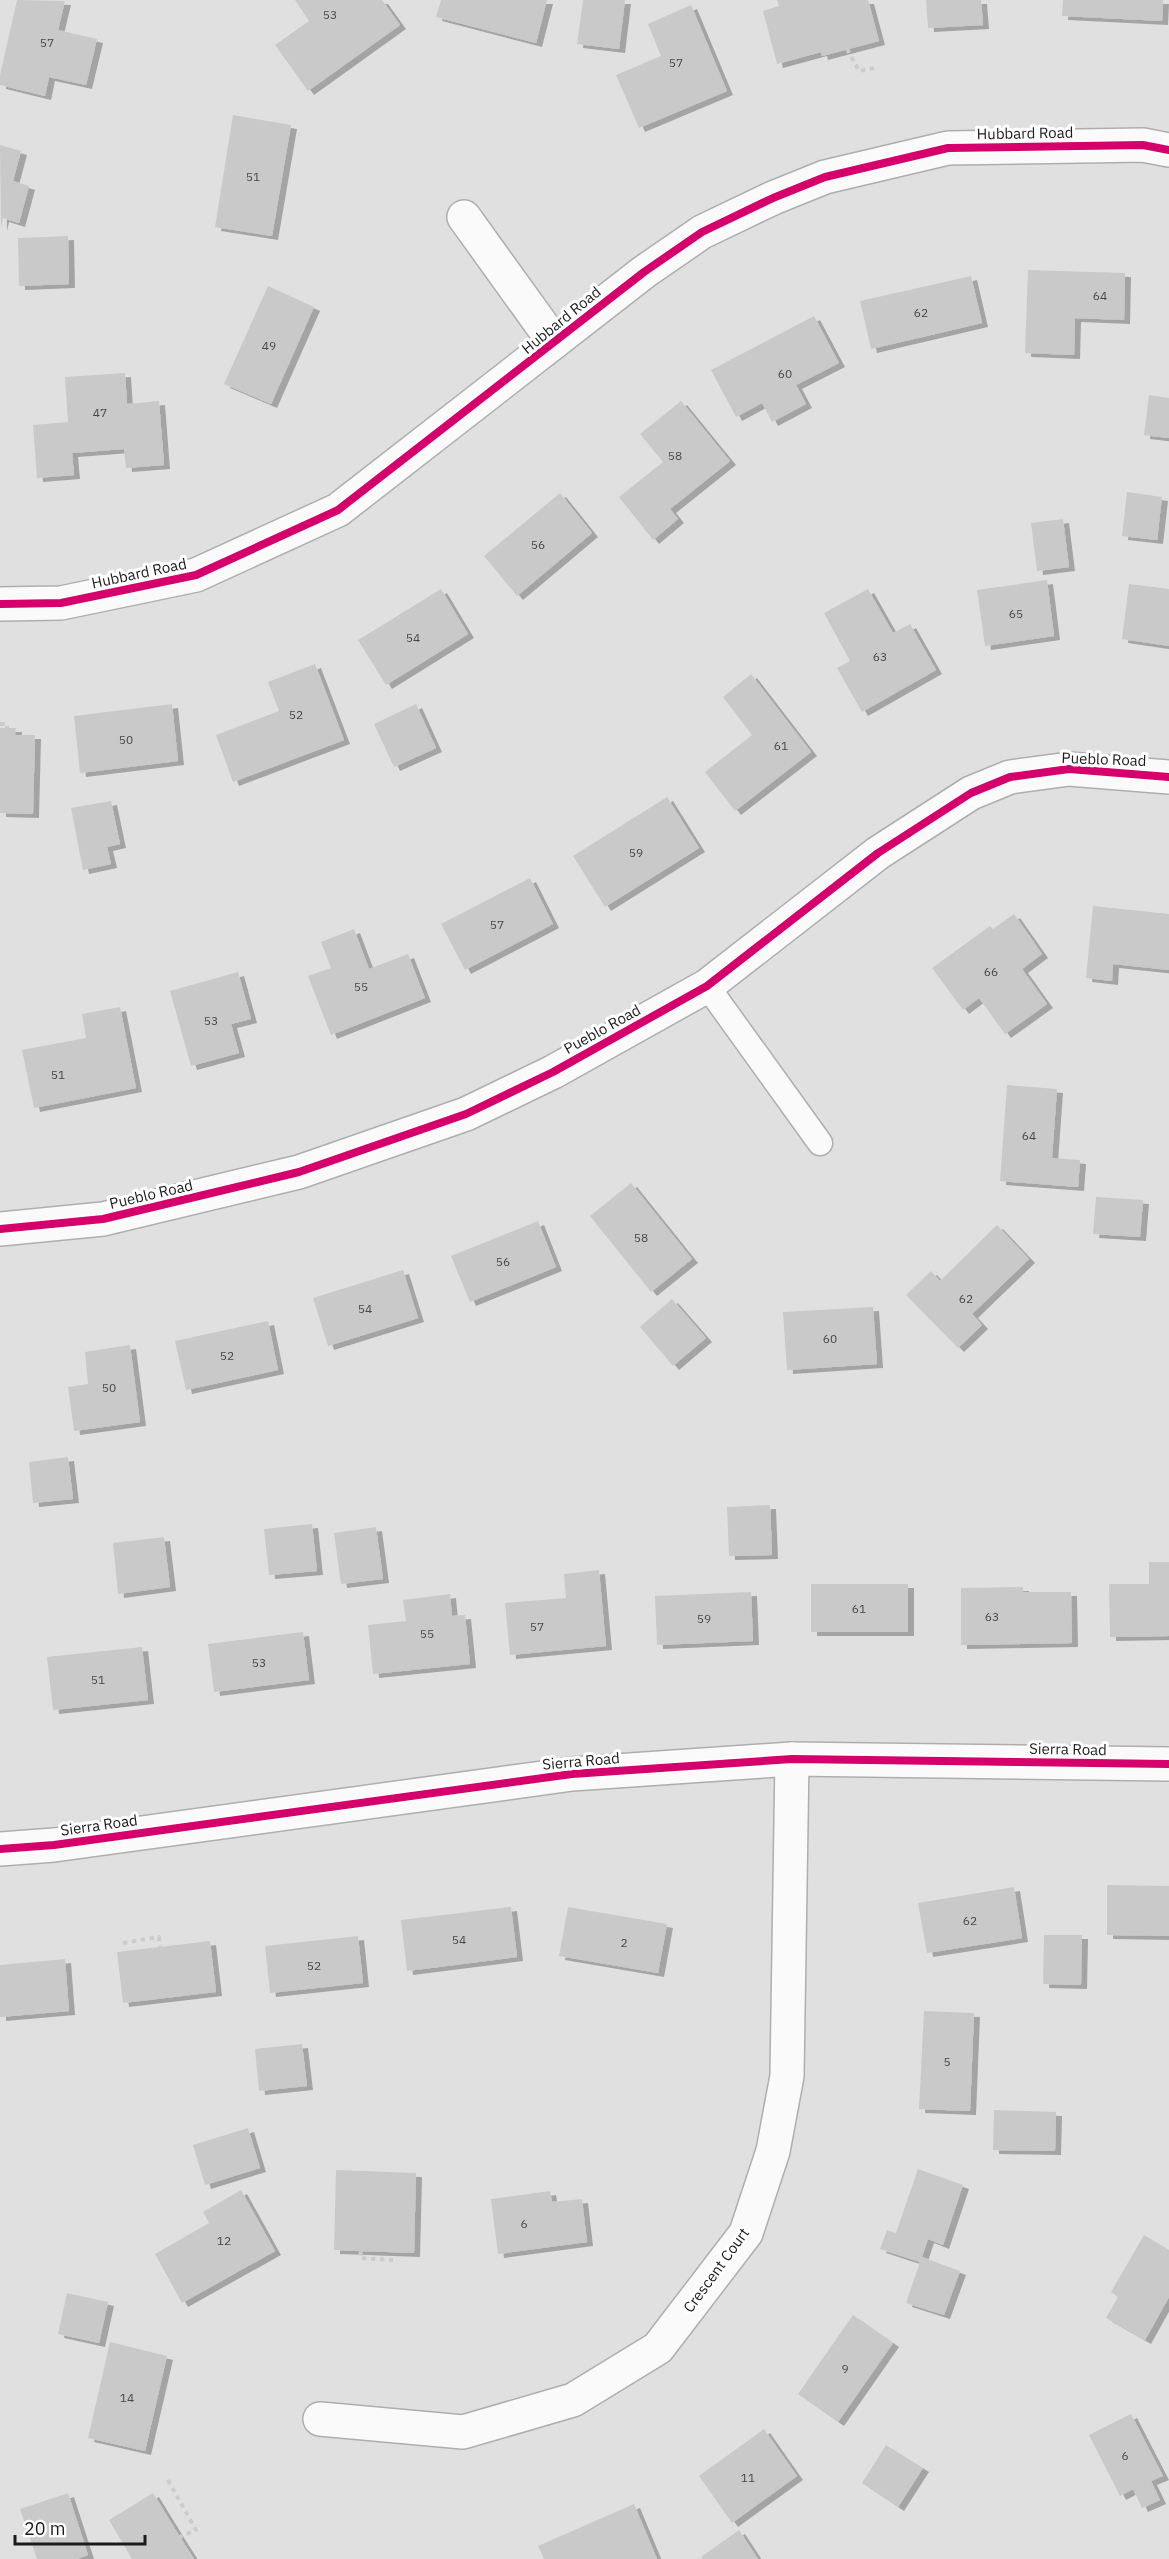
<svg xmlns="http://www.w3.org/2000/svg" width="1169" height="2559" font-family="'IBM Plex Sans',sans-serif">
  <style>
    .building { fill: #cac9ca; filter: url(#shadow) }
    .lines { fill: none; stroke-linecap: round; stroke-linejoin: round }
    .lane-casing { stroke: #aeaeae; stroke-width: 27 }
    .street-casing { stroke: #aeaeae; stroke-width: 36 }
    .path { stroke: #cdcccd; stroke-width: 4; stroke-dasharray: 4.5 4.5; stroke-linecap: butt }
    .lane { stroke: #fafafa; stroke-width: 24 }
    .street { stroke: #fafafa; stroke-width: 33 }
    .cycleway-casing { stroke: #fff; stroke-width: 11 }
    .cycleway { stroke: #d6006c; stroke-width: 8 }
    .labels { text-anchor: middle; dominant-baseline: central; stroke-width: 6; stroke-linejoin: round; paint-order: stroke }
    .number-label { font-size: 12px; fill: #484648 }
    .street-label { font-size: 15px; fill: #1c1b1c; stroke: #fff }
  </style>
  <defs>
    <filter id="shadow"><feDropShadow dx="6" dy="4" stdDeviation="0" flood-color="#0004"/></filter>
  </defs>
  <rect width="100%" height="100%" fill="#e1e0e1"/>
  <g class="building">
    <polygon points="17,0 65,1 58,30 97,39 86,85 49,77 45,96 0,85 0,75"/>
    <polygon points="295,0 382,0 400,25 308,91 275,45 309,21"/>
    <polygon points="441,0 547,0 536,43 436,17"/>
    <polygon points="583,0 625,0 619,49 577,44"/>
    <polygon points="777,0 868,0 879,41 822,56 821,52 777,64 763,11 779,6"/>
    <polygon points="926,0 981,0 983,25 928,28"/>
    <polygon points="1063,0 1163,0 1162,21 1062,16"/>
    <polygon points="691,5 727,91 639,128 616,75 661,56 648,24"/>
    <polygon points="233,115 291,125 272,236 215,227"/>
    <polygon points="0,145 21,151 13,181 29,186 19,223 3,218 1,227"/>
    <polygon points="68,236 69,284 19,286 18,238"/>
    <polygon points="1028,270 1125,273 1124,320 1075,318 1074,355 1025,353"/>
    <polygon points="971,276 982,323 871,349 860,301"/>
    <polygon points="268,286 314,307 271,404 224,384"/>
    <polygon points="814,316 839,363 796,385 806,404 772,422 762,403 736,417 711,370"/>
    <polygon points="125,373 127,404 159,401 164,465 126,468 124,449 72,453 74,475 37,478 33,425 68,422 65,377"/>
    <polygon points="1149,395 1169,398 1169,438 1144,435"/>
    <polygon points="681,401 730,461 670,509 678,519 653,540 619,497 663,462 640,434"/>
    <polygon points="1127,492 1162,497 1157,540 1122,536"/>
    <polygon points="560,493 592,533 517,596 484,556"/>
    <polygon points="1063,519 1069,567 1037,571 1031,523"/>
    <polygon points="1047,580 1054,636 985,646 977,590"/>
    <polygon points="1129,584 1169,589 1169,646 1122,639"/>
    <polygon points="441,589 468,634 386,685 358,640"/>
    <polygon points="868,589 893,633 910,624 936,670 862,712 837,668 850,661 824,613"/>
    <polygon points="315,664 344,740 233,782 216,735 279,711 268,682"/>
    <polygon points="751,674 811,752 735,811 705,772 752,735 723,697"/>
    <polygon points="172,704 178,761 80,773 74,716"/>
    <polygon points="416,704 436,748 394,767 374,724"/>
    <polygon points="0,728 16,728 15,735 35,735 33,814 0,813"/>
    <polygon points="667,797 699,848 605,907 573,856"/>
    <polygon points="111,801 120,844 107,847 111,864 83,870 71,808"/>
    <polygon points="530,878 553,924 465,970 441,924"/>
    <polygon points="1093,906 1169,914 1169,970 1113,964 1112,981 1086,978"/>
    <polygon points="1014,914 1042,954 1022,969 1047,1004 1005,1034 979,998 963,1010 932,968 990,926 993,929"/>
    <polygon points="354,929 369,969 408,954 425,998 331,1035 308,976 331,968 321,942"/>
    <polygon points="238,972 251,1019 231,1024 239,1053 191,1066 170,991"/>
    <polygon points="120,1007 136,1088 34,1108 22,1050 86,1038 82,1014"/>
    <polygon points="1007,1085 1057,1089 1052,1158 1080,1160 1078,1187 1000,1181"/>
    <polygon points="631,1183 692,1259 651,1292 590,1216"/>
    <polygon points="1096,1197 1143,1200 1140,1237 1093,1234"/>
    <polygon points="538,1221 556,1267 470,1302 451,1256"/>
    <polygon points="997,1225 1029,1259 972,1314 982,1325 958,1348 906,1295 931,1271 940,1281"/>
    <polygon points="403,1270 418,1318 328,1346 313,1298"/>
    <polygon points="672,1299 706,1338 673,1366 640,1327"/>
    <polygon points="873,1307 877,1364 787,1370 783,1312"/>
    <polygon points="268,1321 278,1370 186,1390 175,1341"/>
    <polygon points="130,1345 140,1422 74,1431 68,1387 88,1384 85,1352"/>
    <polygon points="68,1457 73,1499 33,1503 29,1462"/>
    <polygon points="770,1505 772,1555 729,1556 727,1507"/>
    <polygon points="312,1524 317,1571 269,1575 264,1529"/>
    <polygon points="376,1527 383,1579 341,1584 334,1533"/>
    <polygon points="164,1537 170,1587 118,1594 113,1543"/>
    <polygon points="1149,1562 1169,1562 1169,1636 1110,1637 1109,1584 1149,1584"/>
    <polygon points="599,1570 606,1646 510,1655 505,1603 566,1598 564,1574"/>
    <rect x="811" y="1584" width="97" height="48"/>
    <polygon points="1023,1587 1023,1592 1071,1592 1072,1643 961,1645 961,1588"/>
    <polygon points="751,1592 753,1641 657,1645 655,1596"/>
    <polygon points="450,1594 452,1616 465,1615 470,1664 373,1674 368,1625 406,1621 403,1600"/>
    <polygon points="303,1632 309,1680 214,1692 208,1644"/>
    <polygon points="142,1647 148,1700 53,1710 47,1657"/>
    <polygon points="1107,1885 1169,1886 1169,1936 1107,1935"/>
    <polygon points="1014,1887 1022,1938 927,1953 918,1903"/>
    <polygon points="511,1907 517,1957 407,1971 401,1920"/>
    <polygon points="568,1907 667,1924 658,1973 559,1956"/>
    <polygon points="1044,1935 1082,1935 1081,1985 1043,1984"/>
    <polygon points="358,1936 363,1983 270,1993 265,1946"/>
    <polygon points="210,1941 216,1992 123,2003 117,1952"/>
    <polygon points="65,1959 69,2011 0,2017 0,1965"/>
    <polygon points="924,2011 974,2013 970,2111 919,2109"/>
    <polygon points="302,2044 307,2086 259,2091 255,2049"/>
    <polygon points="994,2110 1056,2112 1055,2151 993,2150"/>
    <polygon points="248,2128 260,2168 205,2185 193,2145"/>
    <polygon points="918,2169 963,2185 943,2245 928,2239 922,2257 960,2271 944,2315 906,2303 920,2262 880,2249 887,2230 896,2233"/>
    <polygon points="336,2170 416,2173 414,2253 334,2250"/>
    <polygon points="241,2190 275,2251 182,2303 155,2254 209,2223 203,2212"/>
    <polygon points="550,2191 552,2202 582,2199 587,2242 498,2254 491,2199"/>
    <polygon points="1144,2235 1169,2250 1169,2297 1145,2340 1106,2318 1118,2297 1111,2292"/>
    <polygon points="67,2293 108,2302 99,2343 58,2334"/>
    <polygon points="853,2315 893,2343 838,2422 798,2394"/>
    <polygon points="110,2342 167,2356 145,2451 88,2438"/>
    <polygon points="1131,2414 1163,2476 1151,2481 1160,2500 1142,2508 1133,2489 1120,2496 1089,2435"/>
    <polygon points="764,2429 797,2476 732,2523 699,2476"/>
    <polygon points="886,2445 923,2468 898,2507 862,2483"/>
    <polygon points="68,2493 88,2555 77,2559 37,2559 20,2509"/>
    <polygon points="153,2493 180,2537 194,2559 132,2559 109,2520"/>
    <polygon points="634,2504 657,2559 544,2559 538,2546"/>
    <polygon points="739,2530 758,2559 703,2559 701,2557"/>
  </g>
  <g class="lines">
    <g class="lane-casing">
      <polyline id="lane" points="707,986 820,1143"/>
    </g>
    <g class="street-casing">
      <g id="street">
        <polyline points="464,217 554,342"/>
        <polyline points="0,604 61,603 196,575 338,510 644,272 702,232 773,198 825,177 948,148 1143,145 1169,150"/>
        <polyline points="0,1229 103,1219 299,1172 466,1114 553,1072 707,986 878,853 971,793 1010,777 1069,769 1169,777"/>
        <polyline points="0,1849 54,1845 572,1774 792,1759 1169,1764"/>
        <polyline points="320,2419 463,2432 573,2400 658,2348 746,2233 773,2151 787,2076 792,1759"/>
      </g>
    </g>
    <g class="path">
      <polyline points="847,49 859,71 874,68"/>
      <polyline points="0,724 7,724 7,728"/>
      <polyline points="123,1943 159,1937 160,1947"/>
      <polyline points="361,2251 360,2258 393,2260"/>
      <polyline points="168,2480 196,2530 180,2537"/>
    </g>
    <use href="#lane" class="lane"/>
    <use href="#street" class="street"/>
    <g class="cycleway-casing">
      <g id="cycleway">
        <polyline points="0,604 61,603 196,575 338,510 644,272 702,232 773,198 825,177 948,148 1143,145 1169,150"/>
        <polyline points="0,1229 103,1219 299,1172 466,1114 553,1072 707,986 878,853 971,793 1010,777 1069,769 1169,777"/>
        <polyline points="0,1849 54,1845 572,1774 792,1759 1169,1764"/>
      </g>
    </g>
    <use href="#cycleway" class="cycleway"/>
  </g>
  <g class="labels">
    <g class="number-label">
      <text x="330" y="14">53</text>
      <text x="47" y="42">57</text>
      <text x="676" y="62">57</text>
      <text x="253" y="176">51</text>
      <text x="1100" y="295">64</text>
      <text x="921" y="312">62</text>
      <text x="269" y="345">49</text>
      <text x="785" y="373">60</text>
      <text x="100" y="412">47</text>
      <text x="675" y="455">58</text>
      <text x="538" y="544">56</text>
      <text x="1016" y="613">65</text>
      <text x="413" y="637">54</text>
      <text x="880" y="656">63</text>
      <text x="296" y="714">52</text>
      <text x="126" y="739">50</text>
      <text x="781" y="745">61</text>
      <text x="636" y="852">59</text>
      <text x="497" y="924">57</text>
      <text x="991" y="971">66</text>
      <text x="361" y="986">55</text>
      <text x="211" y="1020">53</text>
      <text x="58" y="1074">51</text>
      <text x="1029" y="1135">64</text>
      <text x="641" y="1237">58</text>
      <text x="503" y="1261">56</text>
      <text x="966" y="1298">62</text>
      <text x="365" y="1308">54</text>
      <text x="830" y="1338">60</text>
      <text x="227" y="1355">52</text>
      <text x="109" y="1387">50</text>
      <text x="859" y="1608">61</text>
      <text x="992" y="1616">63</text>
      <text x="704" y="1618">59</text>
      <text x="537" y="1626">57</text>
      <text x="427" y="1633">55</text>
      <text x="259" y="1662">53</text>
      <text x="98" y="1679">51</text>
      <text x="970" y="1920">62</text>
      <text x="459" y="1939">54</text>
      <text x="624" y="1942">2</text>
      <text x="314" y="1965">52</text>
      <text x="947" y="2061">5</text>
      <text x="524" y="2223">6</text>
      <text x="224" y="2240">12</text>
      <text x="845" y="2368">9</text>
      <text x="127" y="2397">14</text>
      <text x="1125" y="2455">6</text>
      <text x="748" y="2477">11</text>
    </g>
    <g class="street-label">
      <text transform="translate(1025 133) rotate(-1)">Hubbard Road</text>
      <text transform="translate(561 320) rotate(-39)">Hubbard Road</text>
      <text transform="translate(139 573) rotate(-12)">Hubbard Road</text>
      <text transform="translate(1104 759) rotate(2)">Pueblo Road</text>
      <text transform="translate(602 1029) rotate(-29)">Pueblo Road</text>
      <text transform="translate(151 1194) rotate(-13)">Pueblo Road</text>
      <text transform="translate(1068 1749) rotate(1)">Sierra Road</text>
      <text transform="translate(581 1761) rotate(-5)">Sierra Road</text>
      <text transform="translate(99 1825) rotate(-8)">Sierra Road</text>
      <text transform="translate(716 2270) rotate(-54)">Crescent Court</text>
    </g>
  </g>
  <path d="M15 2535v9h130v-9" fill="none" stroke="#1c1b1c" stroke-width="3"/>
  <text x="24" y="2535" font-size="18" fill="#1c1b1c" stroke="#ffffff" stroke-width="4.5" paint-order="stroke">20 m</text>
</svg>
